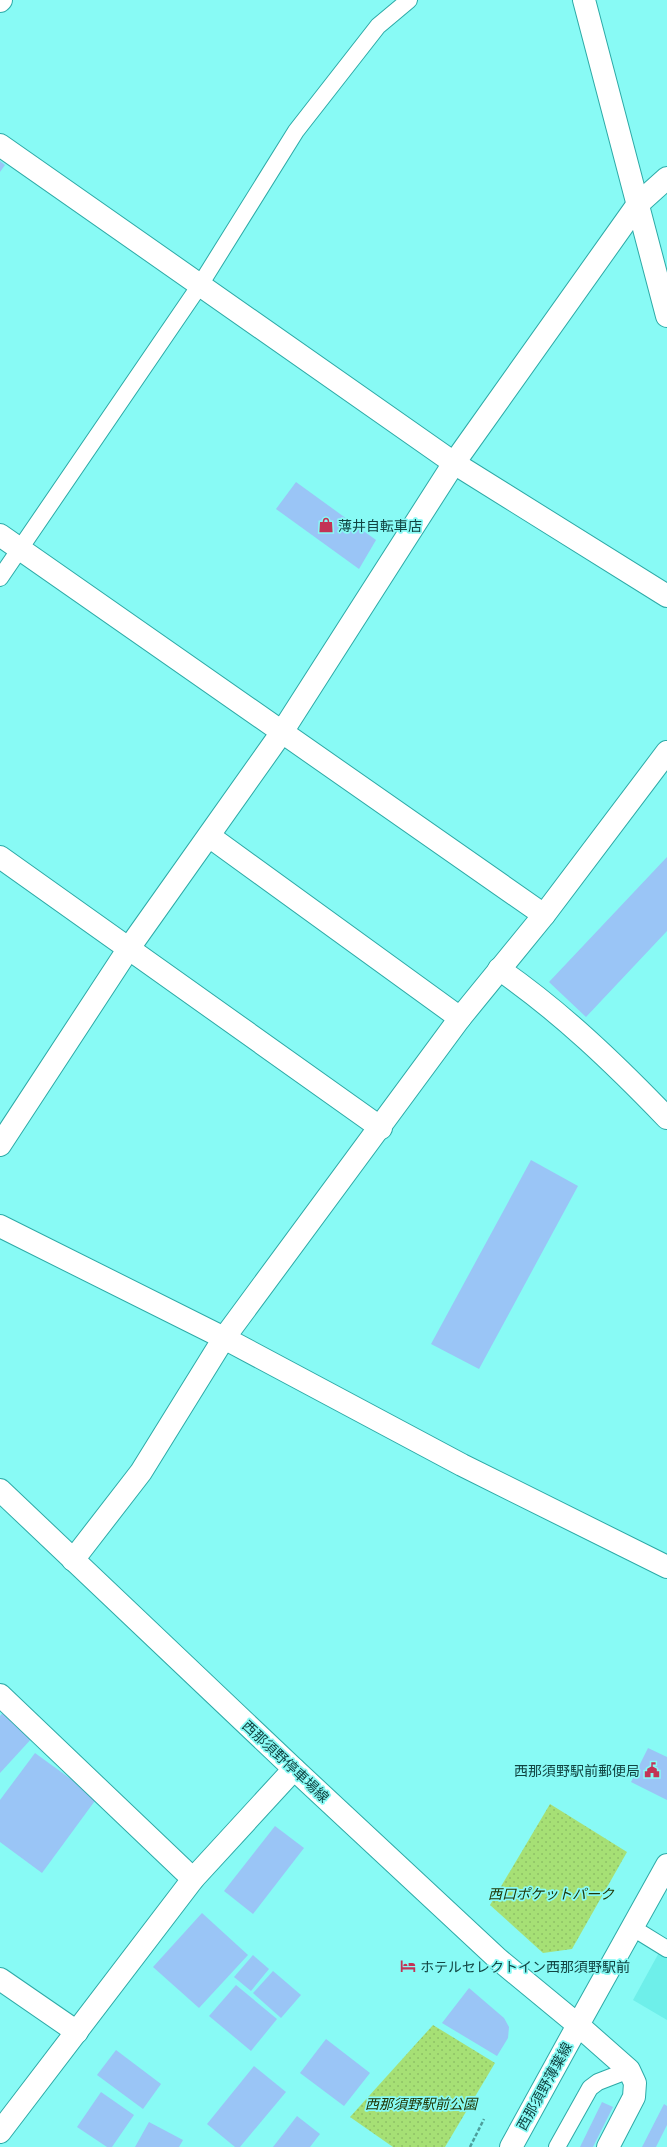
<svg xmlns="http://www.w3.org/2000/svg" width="667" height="2147" font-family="'PT Serif','Noto Sans JP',serif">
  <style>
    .built { fill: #6eefea }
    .park { fill: url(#park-dots) }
    .building { fill: #9ac5f6 }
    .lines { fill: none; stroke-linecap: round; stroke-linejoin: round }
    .service-casing { stroke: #2daaa7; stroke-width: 18 }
    .minor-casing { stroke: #2daaa7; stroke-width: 24 }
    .tertiary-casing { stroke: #2daaa7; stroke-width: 24 }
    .secondary-casing { stroke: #2daaa7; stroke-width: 24 }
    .path { stroke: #4d9f9c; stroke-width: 2.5; stroke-dasharray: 4 2; stroke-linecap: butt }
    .service { stroke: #fff; stroke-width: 16 }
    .minor { stroke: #fff; stroke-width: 22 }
    .tertiary { stroke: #fff; stroke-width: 22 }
    .secondary { stroke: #fff; stroke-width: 22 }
    .labels { text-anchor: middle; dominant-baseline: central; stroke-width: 3.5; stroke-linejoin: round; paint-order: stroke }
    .poi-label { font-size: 14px; fill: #114442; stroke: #88faf5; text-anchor: start }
    .street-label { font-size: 14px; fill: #114442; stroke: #88faf5 }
    .park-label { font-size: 14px; font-style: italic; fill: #203706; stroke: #88faf5 }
  </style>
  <defs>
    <pattern id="park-dots" width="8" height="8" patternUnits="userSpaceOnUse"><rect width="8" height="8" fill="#a6e075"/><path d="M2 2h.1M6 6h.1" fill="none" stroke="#8ec166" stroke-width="1.8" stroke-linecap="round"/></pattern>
  </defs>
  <rect width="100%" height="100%" fill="#88faf5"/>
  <polygon class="built" points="667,1938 667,2020 633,2000"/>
  <g class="park">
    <polygon points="550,1804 627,1852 572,1949 543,1953 490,1905"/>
    <polygon points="433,2025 495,2063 445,2147 393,2147 350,2117"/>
  </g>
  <g class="building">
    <polygon points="0,161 5,165 0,172"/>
    <polygon points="296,482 376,540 359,569 276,509"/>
    <polygon points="667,857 667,931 586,1017 549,982"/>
    <polygon points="531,1160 578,1186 479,1369 431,1344"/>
    <polygon points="4,1711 33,1737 0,1773 0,1716"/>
    <polygon points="648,1748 667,1757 667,1800 631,1782"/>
    <polygon points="35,1753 97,1798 42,1873 0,1842 0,1800"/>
    <polygon points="275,1826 304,1848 253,1914 224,1891"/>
    <polygon points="202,1913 248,1955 199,2008 153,1967"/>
    <polygon points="253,1955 269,1969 251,1991 234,1977"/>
    <polygon points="273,1971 301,1995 281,2018 253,1993"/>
    <polygon points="236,1985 277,2019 251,2051 209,2016"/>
    <polygon points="469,1988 504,2018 509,2027 508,2038 497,2056 442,2023"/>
    <polygon points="326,2039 370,2073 344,2106 300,2073"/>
    <polygon points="116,2050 161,2084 143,2109 97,2075"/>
    <polygon points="254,2066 286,2092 240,2147 235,2147 207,2124"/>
    <polygon points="101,2092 134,2115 112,2147 107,2147 77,2127"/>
    <polygon points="602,2102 613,2107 593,2147 580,2147"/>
    <polygon points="664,2104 667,2106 667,2125 656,2147 642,2147"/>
    <polygon points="297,2116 320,2134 310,2147 273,2147"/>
    <polygon points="149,2122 183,2140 179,2147 135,2147"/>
  </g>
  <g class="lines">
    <g class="service-casing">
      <g id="service">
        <polyline points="0,578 200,285 296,131 378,26 409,0"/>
        <polyline points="633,1928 667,1949"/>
        <polyline points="557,2147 590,2088 598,2082 629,2070"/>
      </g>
    </g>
    <g class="minor-casing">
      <g id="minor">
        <polyline points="584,0 667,316"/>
        <polyline points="0,1 1,0"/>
        <polyline points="0,145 454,463 667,596"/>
        <polyline points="0,535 544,915"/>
        <polyline points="209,836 460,1018"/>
        <polyline points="0,857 381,1128"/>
        <path d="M 499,969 C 561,1012 615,1064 667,1118"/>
        <polyline points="0,1145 129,948 282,732 454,463 638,204 667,178"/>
        <polyline points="73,1560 141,1472 224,1338 460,1018 544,915 667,752"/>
        <polyline points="0,1695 193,1879"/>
        <polyline points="0,1979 77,2032"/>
        <polyline points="0,2132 193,1879 294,1769"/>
      </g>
    </g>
    <g class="tertiary-casing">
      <g id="tertiary">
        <polyline points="0,1226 224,1338 462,1465 667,1567"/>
        <polyline points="608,2147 634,2097 635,2083 629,2070 578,2025 667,1865"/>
      </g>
    </g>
    <g class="secondary-casing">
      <polyline id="secondary" points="0,1490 294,1769 498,1959 578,2025 511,2147"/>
    </g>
    <polyline class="path" points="470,2147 484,2119"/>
    <use href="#service" class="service"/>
    <use href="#minor" class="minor"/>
    <use href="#tertiary" class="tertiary"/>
    <use href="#secondary" class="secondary"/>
  </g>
  <defs>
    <g id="shop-bare" transform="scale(1.2)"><path d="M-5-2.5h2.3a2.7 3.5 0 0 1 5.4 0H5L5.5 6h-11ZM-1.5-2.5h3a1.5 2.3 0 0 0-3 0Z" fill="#c33355" stroke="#88faf5" stroke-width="2.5" paint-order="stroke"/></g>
    <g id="civic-bare" transform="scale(1.2)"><path d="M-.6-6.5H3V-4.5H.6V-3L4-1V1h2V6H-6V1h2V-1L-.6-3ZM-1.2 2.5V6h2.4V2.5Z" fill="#c33355" stroke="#88faf5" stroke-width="2.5" paint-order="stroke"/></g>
    <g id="hotel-bare" transform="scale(1.2)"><path d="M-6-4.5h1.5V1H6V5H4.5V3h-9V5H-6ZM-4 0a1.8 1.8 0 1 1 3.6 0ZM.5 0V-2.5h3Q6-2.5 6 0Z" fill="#c33355" stroke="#88faf5" stroke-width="2.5" paint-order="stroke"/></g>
  </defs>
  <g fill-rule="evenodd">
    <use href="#shop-bare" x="326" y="525"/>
    <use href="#civic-bare" x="652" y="1770"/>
    <use href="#hotel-bare" x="408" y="1966"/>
  </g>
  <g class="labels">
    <g class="poi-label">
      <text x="338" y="525">薄井自転車店</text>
      <text x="640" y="1770" text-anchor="end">西那須野駅前郵便局</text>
      <text x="420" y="1966">ホテルセレクトイン西那須野駅前</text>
    </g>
    <g class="street-label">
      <text transform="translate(286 1761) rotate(43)">西那須野停車場線</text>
      <text transform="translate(544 2086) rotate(-61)">西那須野薄葉線</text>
    </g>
    <g class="park-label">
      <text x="551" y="1893">西口ポケットパーク</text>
      <text x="421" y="2103">西那須野駅前公園</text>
    </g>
  </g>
</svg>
